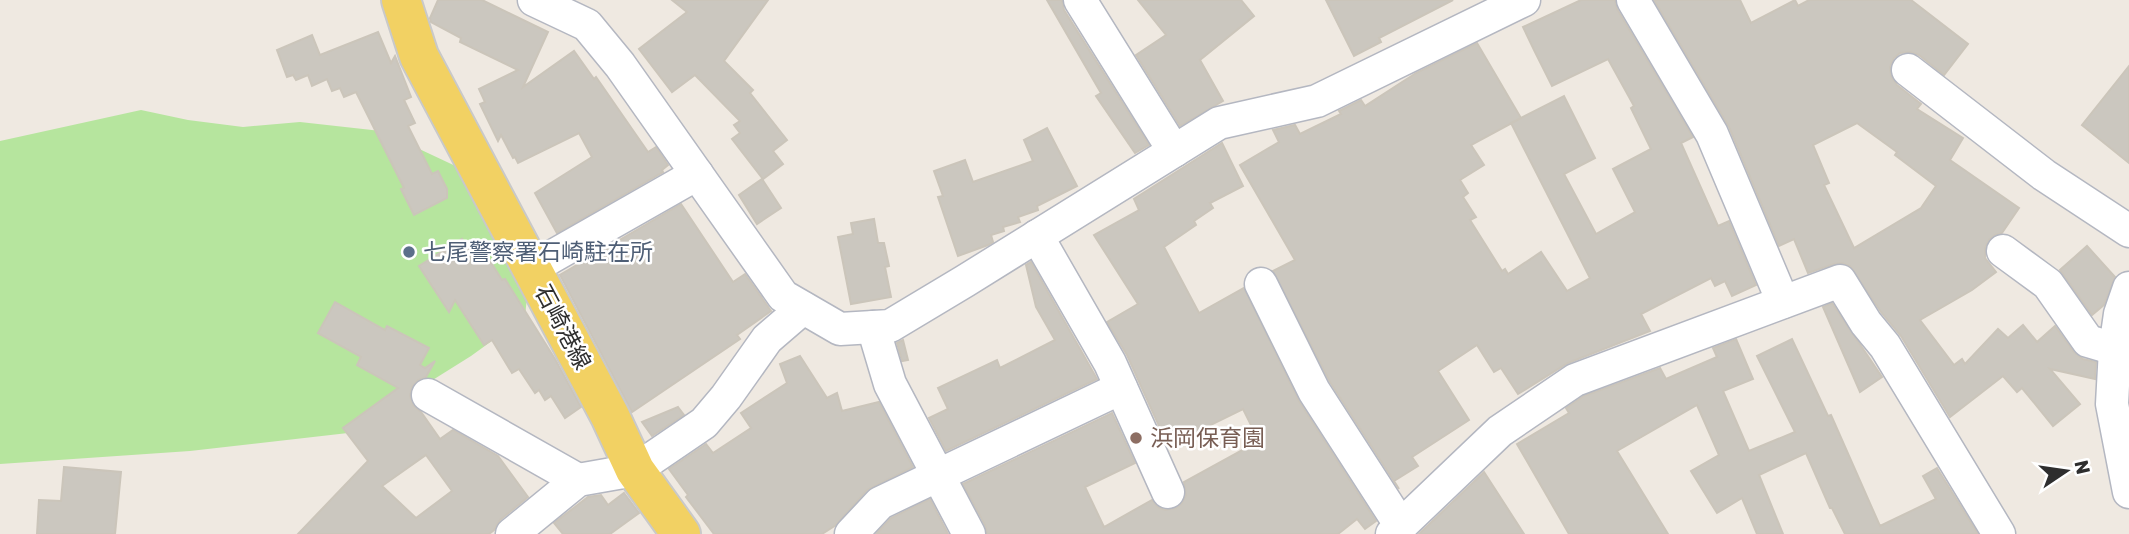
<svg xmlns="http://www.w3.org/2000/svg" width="2129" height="534" font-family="Rubik,'Noto Sans JP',sans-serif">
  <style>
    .green { fill: #b6e59e }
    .building { fill: #cbc7bf; stroke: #cbc5ba; stroke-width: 2; fill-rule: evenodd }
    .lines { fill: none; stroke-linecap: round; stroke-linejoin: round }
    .minor-casing { stroke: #b4b7c1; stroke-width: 35 }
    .major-casing { stroke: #c9c9c9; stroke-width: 42 }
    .minor { stroke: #fff; stroke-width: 32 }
    .major { stroke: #f2d163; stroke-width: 38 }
    .service-dot { fill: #5c6f8a; stroke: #fff; stroke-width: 2.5 }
    .education-dot { fill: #8d6e63; stroke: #fff; stroke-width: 2.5 }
    .labels { text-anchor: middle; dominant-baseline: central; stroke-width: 5; stroke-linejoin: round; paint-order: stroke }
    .service-label { font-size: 23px; fill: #4e5e75; stroke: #fff; text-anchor: start }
    .street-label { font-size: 23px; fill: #2e2e2e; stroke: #fff }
    .education-label { font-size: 23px; fill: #785e54; stroke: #fff; text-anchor: start }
  </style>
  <rect width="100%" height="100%" fill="#efe9e1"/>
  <polygon class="green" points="141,110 188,120 243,127 300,122 381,131 481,178 532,245 525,317 471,356 348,433 190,451 0,464 0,141"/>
  <g class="building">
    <polygon points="438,0 482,0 548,32 523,87 574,51 594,79 596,77 648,152 656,147 668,165 662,170 663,172 557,233 535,193 592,157 579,133 518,163 515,157 513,158 501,135 498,141 480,104 485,102 479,89 518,70 460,42 461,38 431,22 430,18"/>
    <polygon points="672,0 768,0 724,61 753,90 750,93 787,140 773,151 783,164 763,179 732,139 740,133 734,125 740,121 695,75 672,92 639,49 687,12"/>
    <polygon points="1047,0 1062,0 1064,10 1149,145 1135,153 1096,96 1101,93"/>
    <polygon points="1138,0 1241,0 1254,16 1200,60 1223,101 1180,126 1136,55 1166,35"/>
    <polygon points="1326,0 1453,0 1379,38 1381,42 1354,56"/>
    <polygon points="1581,0 1615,0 1617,9 1693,137 1681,143 1718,226 1729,221 1756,285 1732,296 1725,281 1715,286 1711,278 1641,314 1650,331 1568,363 1518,394 1501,368 1494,372 1477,345 1438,371 1469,420 1412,457 1418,466 1394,481 1399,489 1330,382 1273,271 1295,260 1240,165 1279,142 1273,130 1295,125 1300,134 1341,114 1339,111 1361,100 1365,106 1416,73 1477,43 1521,118 1471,145 1484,165 1460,180 1468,193 1463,197 1476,217 1470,220 1502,271 1505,269 1508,274 1541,252 1567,291 1590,278 1511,123 1564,96 1595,158 1564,174 1596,234 1635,212 1613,169 1651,149 1631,108 1634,106 1608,59 1552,86 1535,52 1523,27"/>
    <path d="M 1654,0 L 1740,0 L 1751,23 L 1795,0 L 1798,6 L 1809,0 L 1911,0 L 1968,44 L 1944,75 L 1919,55 L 1910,52 L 1900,53 L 1894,58 L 1890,67 L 1891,76 L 1897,85 L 1921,104 L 1917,109 L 1963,138 L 1950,160 L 2019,208 L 2002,233 L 1995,235 L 1989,240 L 1985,248 L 1985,258 L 1996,272 L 1972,290 L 1920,320 L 1954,365 L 1962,359 L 1965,364 L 1998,329 L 2008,338 L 2023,325 L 2037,342 L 2055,326 L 2074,352 L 2083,359 L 2096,362 L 2095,379 L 2050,369 L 2080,404 L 2053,426 L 2022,388 L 2017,392 L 2003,376 L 1950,417 L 1901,336 L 1881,312 L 1850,266 L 1842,263 L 1834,264 L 1808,273 L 1794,239 L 1779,246 L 1729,127 ZM 1857,123 L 1897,152 L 1895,155 L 1936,186 L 1921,208 L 1854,248 L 1824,185 L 1829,183 L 1813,145 Z"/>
    <polygon points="378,32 391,63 395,56 411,97 404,100 415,123 408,126 432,174 438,171 447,189 447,198 414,215 401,189 404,188 356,92 344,97 340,88 332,91 327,79 312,86 308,75 296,80 293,75 287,77 277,50 312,35 320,55"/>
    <polygon points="2129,66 2129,163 2082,125"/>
    <polygon points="1047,128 1077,186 1037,206 1038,210 1018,217 1020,222 1003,227 1004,231 991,235 993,242 988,245 958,256 938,197 943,196 934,171 965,160 973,182 1033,161 1024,140"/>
    <polygon points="1222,143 1243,186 1210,203 1213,208 1194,221 1196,225 1164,247 1199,313 1244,288 1299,401 1376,521 1365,529 1357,519 1338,534 987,534 985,525 963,484 1112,413 1135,463 1085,487 1104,527 1152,500 1158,507 1165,510 1176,508 1182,503 1186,495 1184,482 1259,441 1243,409 1168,446 1127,355 1107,322 1138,304 1094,235 1139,210 1134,199"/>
    <polygon points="762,179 781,208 757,224 739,195"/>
    <polygon points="681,204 733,282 745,274 771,311 737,335 740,339 632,412 560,275"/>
    <polygon points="874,219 878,243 884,243 889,266 885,267 891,297 851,304 838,237 853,234 851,223"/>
    <polygon points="462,239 477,263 487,256 502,280 505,279 555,359 581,407 565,418 551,396 545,400 539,390 535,393 519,369 512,373 492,340 484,345 455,300 449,312 419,266"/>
    <polygon points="2087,246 2115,277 2104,305 2092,315 2060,270"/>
    <polygon points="1031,262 1097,379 946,451 929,418 948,409 938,388 997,360 1000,368 1055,340 1036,307 1026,265"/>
    <path d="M 335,302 L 385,330 L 387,326 L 429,348 L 420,365 L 425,368 L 435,361 L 426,377 L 418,380 L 412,387 L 410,396 L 413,405 L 421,412 L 440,439 L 453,430 L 498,456 L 528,497 L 500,520 L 494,530 L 489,534 L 298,534 L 368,461 L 343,428 L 398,388 L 357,365 L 361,357 L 318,333 ZM 426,455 L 452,491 L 416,518 L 382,486 Z"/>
    <polygon points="1832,303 1882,377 1860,392 1823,307"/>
    <polygon points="1736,339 1753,379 1723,391 1749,451 1795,432 1757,356 1792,339 1828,416 1831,415 1880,526 1936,499 1923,476 1937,468 1978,534 1845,534 1832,508 1830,508 1806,453 1759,475 1783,534 1757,534 1742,498 1717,513 1691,471 1719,455 1697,405 1617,451 1668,534 1569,534 1517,444 1569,413 1566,408 1584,396 1660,368 1666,379 1717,357 1713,348"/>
    <polygon points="903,340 908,360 902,361 897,343"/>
    <polygon points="800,356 827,398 837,393 842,411 879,402 913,467 867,490 836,525 822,534 714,534 686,497 688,495 669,469 706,444 713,453 751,428 741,413 787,383 780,364"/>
    <polygon points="678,407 684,415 652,436 642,422"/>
    <polygon points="64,467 121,472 115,534 37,534 39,500 61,501"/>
    <polygon points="1484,472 1524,534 1419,534 1482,474"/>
    <polygon points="624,493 639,513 610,534 563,534 554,523 588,497 601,495 608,505"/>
    <polygon points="930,499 948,534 876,534 891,518"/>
  </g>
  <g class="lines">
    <g class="minor-casing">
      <g id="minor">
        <polyline points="534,0 587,25 620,65 783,296 840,329 890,326 965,281 1219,123 1317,101 1524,0"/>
        <polyline points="1080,0 1174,151"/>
        <polyline points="1633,0 1712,134 1783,302"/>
        <polyline points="1908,70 2044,175 2129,231"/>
        <polyline points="1037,236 1110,363 1168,492"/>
        <polyline points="2003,251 2048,284 2088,341 2115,349"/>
        <polyline points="532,268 697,174"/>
        <polyline points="1261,284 1314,391 1401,526"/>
        <polyline points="2129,288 2120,314 2115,349 2112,404 2129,492"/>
        <polyline points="873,327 890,384 969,534"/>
        <polyline points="428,395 578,480"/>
        <polyline points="512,534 578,480 635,470 704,423 726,397 767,339 803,308"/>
        <polyline points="851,534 880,503 1121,388"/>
        <polyline points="1392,534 1500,431 1575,380 1840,281 1866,323 1885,346 1999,534"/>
      </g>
    </g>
    <g class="major-casing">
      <polyline id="major" points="401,0 419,56 610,416 635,470 681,534"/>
    </g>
    <use href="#minor" class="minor"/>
    <use href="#major" class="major"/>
  </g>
  <circle class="service-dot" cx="409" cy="252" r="7"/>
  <circle class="education-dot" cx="1136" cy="438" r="7"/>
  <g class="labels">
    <g class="service-label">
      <text x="423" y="252">七尾警察署石崎駐在所</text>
    </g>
    <g class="street-label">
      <text transform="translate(563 327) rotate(62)">石崎港線</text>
    </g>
    <g class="education-label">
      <text x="1150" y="438">浜岡保育園</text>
    </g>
  </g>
  <g transform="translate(2066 471) rotate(77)" stroke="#ffffff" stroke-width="5" paint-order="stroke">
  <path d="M0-5L12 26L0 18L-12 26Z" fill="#2e2e2e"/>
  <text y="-10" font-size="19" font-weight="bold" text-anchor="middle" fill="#2e2e2e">N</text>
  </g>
</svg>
